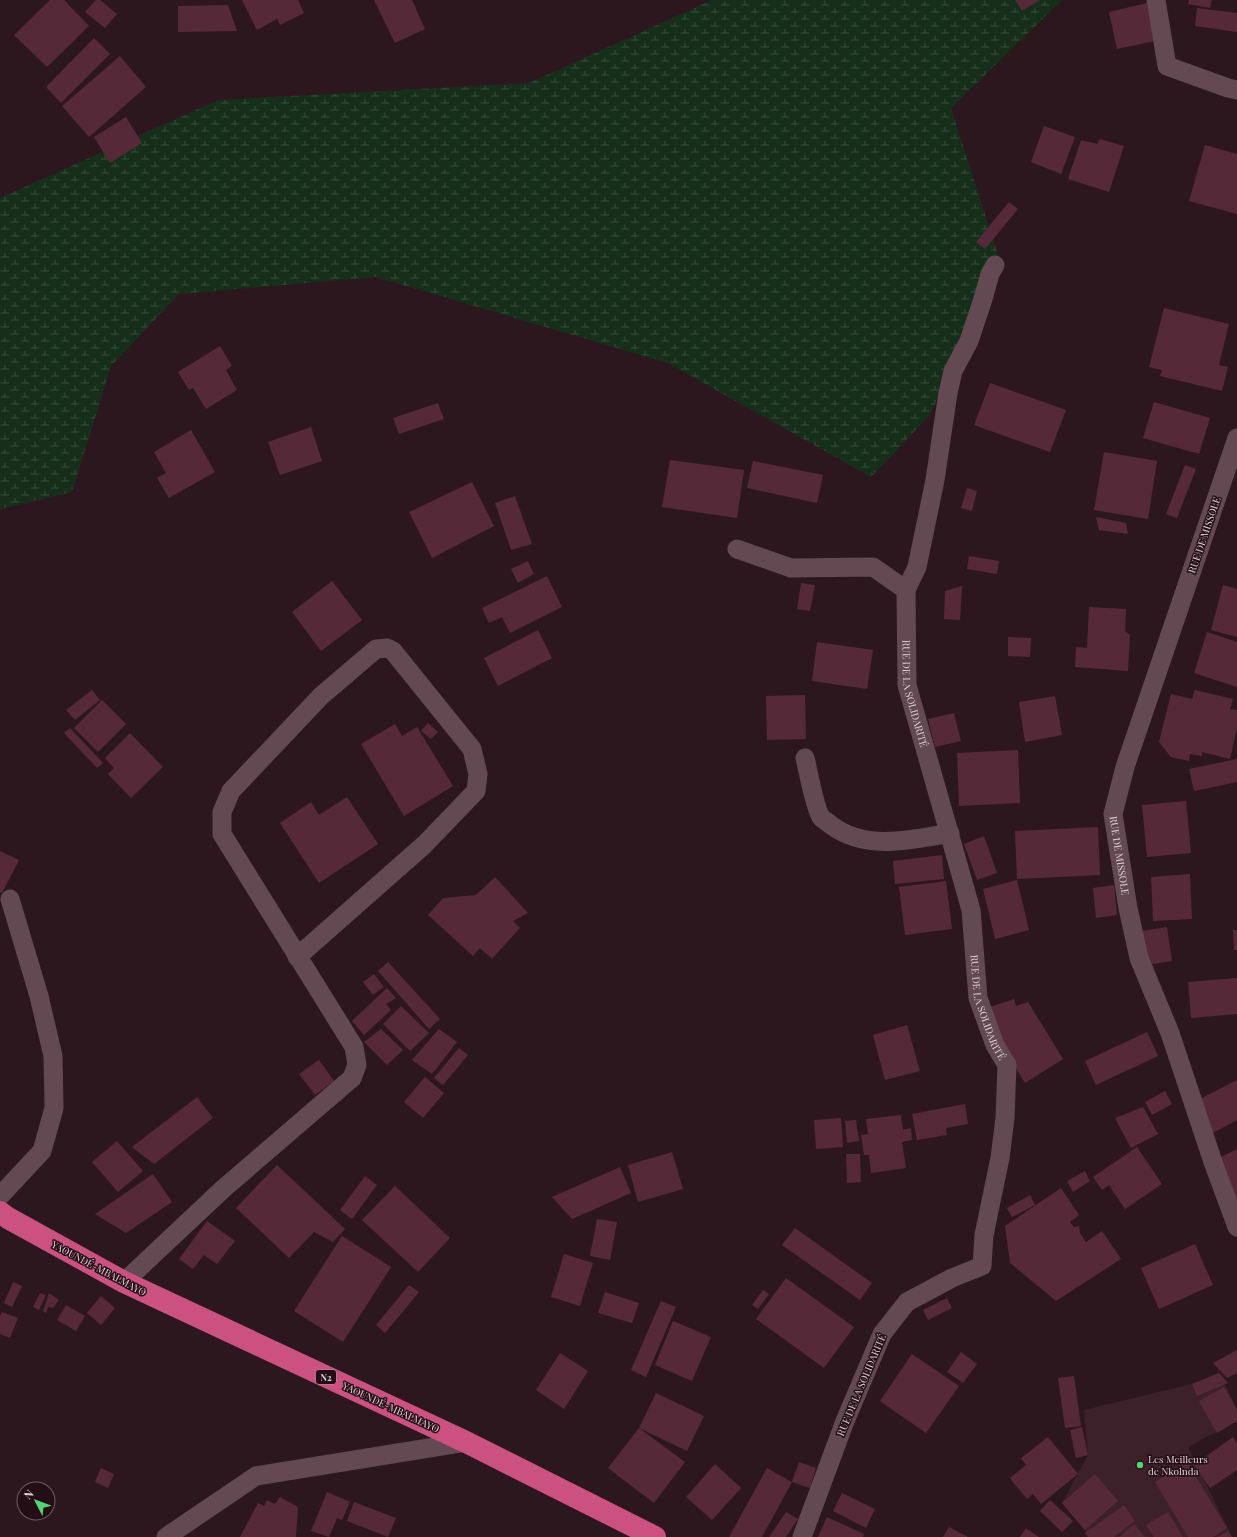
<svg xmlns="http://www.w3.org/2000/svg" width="1237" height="1537" font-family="'Playfair Display',serif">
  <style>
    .built { fill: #3c202a }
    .wetland { fill: url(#wetland-marsh) }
    .building { fill: #562939 }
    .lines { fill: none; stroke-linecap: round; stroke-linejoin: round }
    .street { stroke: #634951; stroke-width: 19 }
    .highway { stroke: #cb5180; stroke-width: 22 }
    .poi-dot { fill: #50d674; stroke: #230e15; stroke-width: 1.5 }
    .labels { text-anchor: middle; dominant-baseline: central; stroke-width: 3; stroke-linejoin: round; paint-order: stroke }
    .shield { fill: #230e15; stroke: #a8979c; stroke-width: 1 }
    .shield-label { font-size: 9px; font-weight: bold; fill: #e1d2d6 }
    .street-label { font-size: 10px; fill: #e1d2d6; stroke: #230e15 }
    .poi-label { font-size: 10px; fill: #e1d2d6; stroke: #230e15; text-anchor: start }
  </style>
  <defs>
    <pattern id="wetland-marsh" width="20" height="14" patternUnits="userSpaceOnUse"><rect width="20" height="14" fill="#162f1b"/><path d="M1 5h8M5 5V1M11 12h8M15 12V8" fill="none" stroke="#384c3b"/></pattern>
  </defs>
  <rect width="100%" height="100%" fill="#2d171e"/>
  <polygon class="built" points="1219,1373 1237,1409 1237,1421 1188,1447 1232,1537 1090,1537 1062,1503 1088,1455 1084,1410 1192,1384"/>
  <polygon class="wetland" points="712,0 1062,0 951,108 1000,261 930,415 871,477 668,363 376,277 179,294 111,366 72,492 0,509 0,198 218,100 529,83"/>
  <g class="building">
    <polygon points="50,0 64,0 89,26 47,67 14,35"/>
    <polygon points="96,0 100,0 117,14 105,28 85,12"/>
    <polygon points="242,0 298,0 304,13 280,25 277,19 257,30"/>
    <polygon points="374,0 412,0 425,29 395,43"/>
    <polygon points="1015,0 1040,0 1022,11"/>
    <polygon points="1189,0 1212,0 1210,8 1188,4"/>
    <polygon points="1147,3 1155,41 1117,49 1109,12"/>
    <polygon points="228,5 237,31 178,32 178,6"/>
    <polygon points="1197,8 1237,13 1237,32 1195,26"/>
    <polygon points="94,38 110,54 61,103 46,87"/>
    <polygon points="120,56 146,87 89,137 62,106"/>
    <polygon points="126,117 142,143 110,163 94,137"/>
    <polygon points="1044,126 1075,137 1061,174 1031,162"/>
    <polygon points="1100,139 1124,146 1109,192 1068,179 1081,140 1097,144"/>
    <polygon points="1205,145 1237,154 1237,214 1189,201"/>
    <polygon points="1009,202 1018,209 985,249 976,242"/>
    <polygon points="1164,308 1229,324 1219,365 1228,367 1222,391 1160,376 1162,370 1149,367"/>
    <polygon points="220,346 232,366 226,370 237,390 206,409 193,388 189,390 178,372"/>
    <polygon points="990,383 1066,410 1050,452 974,425"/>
    <polygon points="1154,402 1210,418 1199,454 1143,438"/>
    <polygon points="438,403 444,419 399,434 393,418"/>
    <polygon points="311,427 322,461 280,475 268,442"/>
    <polygon points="191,430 215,472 169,498 157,478 166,473 154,452"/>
    <polygon points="1104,452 1157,461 1148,519 1094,510"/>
    <polygon points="670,460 744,470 737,518 662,507"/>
    <polygon points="753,461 823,475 817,503 747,488"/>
    <polygon points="1185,465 1196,469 1177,518 1166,514"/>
    <polygon points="472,482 494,526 432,558 409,512"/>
    <polygon points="967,488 977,491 972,511 961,508"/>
    <polygon points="515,496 532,544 511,550 495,503"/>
    <polygon points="1096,517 1126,523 1128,534 1099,530"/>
    <polygon points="969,556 999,561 997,574 967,569"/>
    <polygon points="528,561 534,574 518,583 511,569"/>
    <polygon points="547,576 562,607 510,633 502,617 489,623 482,608"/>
    <polygon points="332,581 362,620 321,651 292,612"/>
    <polygon points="801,583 815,585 810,611 797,609"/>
    <polygon points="1223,585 1237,589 1237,637 1211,630"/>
    <polygon points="962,586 960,620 944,619 945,591"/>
    <polygon points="1089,607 1126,609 1125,631 1130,635 1128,671 1075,667 1076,647 1087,648"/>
    <polygon points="538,630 552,658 498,686 484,658"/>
    <polygon points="1207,632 1237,642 1237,687 1194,673"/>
    <polygon points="1008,637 1031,638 1030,657 1008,656"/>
    <polygon points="817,642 873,650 867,689 812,681"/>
    <polygon points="92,690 100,700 75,720 66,710"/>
    <polygon points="1195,690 1233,699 1230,709 1237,710 1237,728 1230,759 1202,752 1202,756 1190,754 1189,761 1171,757 1159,742 1171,694 1192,699"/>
    <polygon points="805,695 806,739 767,740 766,696"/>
    <polygon points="1055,696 1062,735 1025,742 1019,702"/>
    <polygon points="102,700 126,724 98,752 74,728"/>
    <polygon points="954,713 961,741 935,747 928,719"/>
    <polygon points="428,723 438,732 431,739 421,731"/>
    <polygon points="395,724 402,736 417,727 453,786 404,816 361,744"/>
    <polygon points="70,728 103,763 97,768 64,733"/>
    <polygon points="130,733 163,767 131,798 108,774 114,768 105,758"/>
    <polygon points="1018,750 1020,803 959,806 957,753"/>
    <polygon points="1237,759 1237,782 1194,791 1189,769"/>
    <polygon points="347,797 378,844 319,883 280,823 311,802 319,815"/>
    <polygon points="1186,801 1191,853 1147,857 1142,805"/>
    <polygon points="1098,827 1100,875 1017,879 1015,831"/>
    <polygon points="984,836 997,873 977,880 964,844"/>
    <polygon points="0,851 19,860 2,893 0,892"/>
    <polygon points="942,855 944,879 895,884 893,861"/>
    <polygon points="1190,874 1192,919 1153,921 1151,877"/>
    <polygon points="495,877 528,913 513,921 520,928 492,959 480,948 473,956 428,915 443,898 476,895"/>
    <polygon points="1017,880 1029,930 995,939 983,889"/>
    <polygon points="946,881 952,929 905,935 899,887"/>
    <polygon points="1114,885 1117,915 1096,918 1093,888"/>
    <polygon points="1167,927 1172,961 1146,965 1141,931"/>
    <polygon points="1233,930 1237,930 1237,950 1234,950"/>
    <polygon points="388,962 440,1019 429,1029 378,971"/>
    <polygon points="374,974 384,987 373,995 363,982"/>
    <polygon points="1237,978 1237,1014 1191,1018 1188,982"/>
    <polygon points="387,988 396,998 386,1004 391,1010 364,1035 352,1021"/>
    <polygon points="1014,999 1016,1006 1028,1002 1063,1059 1025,1083 1003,1047 990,1007"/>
    <polygon points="401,1006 429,1033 410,1051 383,1024"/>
    <polygon points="907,1025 920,1071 885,1080 873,1035"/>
    <polygon points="381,1029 403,1050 387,1065 364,1042"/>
    <polygon points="439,1029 457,1042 432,1074 412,1060"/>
    <polygon points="1147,1032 1158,1056 1096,1085 1085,1061"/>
    <polygon points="459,1048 468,1055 443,1085 434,1078"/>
    <polygon points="319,1060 334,1081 315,1095 299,1074"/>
    <polygon points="425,1077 444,1093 423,1118 404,1102"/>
    <polygon points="1237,1080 1237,1120 1213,1133 1196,1101"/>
    <polygon points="1165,1091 1172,1104 1152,1115 1145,1102"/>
    <polygon points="197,1097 213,1118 154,1164 132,1147"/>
    <polygon points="965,1104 968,1124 946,1128 947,1135 917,1140 912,1114"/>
    <polygon points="1143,1107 1158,1134 1131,1148 1115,1118"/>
    <polygon points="901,1115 903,1130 911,1128 912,1140 902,1142 906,1168 871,1173 869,1155 864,1155 861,1135 868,1134 866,1119"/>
    <polygon points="841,1118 843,1147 816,1149 814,1120"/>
    <polygon points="856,1120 859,1141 847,1143 845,1121"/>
    <polygon points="117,1141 143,1171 118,1192 92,1162"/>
    <polygon points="1137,1147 1162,1184 1125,1209 1109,1185 1102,1190 1093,1177"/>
    <polygon points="1237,1149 1237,1203 1217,1159"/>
    <polygon points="672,1152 683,1189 638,1202 628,1165"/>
    <polygon points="846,1154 860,1154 861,1182 847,1183"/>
    <polygon points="277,1165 345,1229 333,1242 314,1232 289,1258 236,1208"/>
    <polygon points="620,1167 631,1193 572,1219 552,1197"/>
    <polygon points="1085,1171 1090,1181 1073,1192 1067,1181"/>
    <polygon points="153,1174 172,1202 126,1233 95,1214"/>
    <polygon points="365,1176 377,1185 352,1219 340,1210"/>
    <polygon points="395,1186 450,1238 418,1272 362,1220"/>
    <polygon points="1061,1188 1079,1215 1070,1222 1074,1227 1079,1226 1080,1233 1086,1242 1102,1231 1121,1259 1056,1301 1010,1263 1005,1226"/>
    <polygon points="1030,1195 1035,1205 1012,1217 1007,1208"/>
    <polygon points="597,1219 617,1222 610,1260 590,1256"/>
    <polygon points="207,1221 235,1241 217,1264 204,1255 193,1269 179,1259"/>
    <polygon points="795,1228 872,1283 860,1300 782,1245"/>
    <polygon points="342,1236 391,1267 343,1342 294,1311"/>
    <polygon points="1195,1244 1213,1285 1159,1309 1141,1268"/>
    <polygon points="564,1254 593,1263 580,1306 551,1297"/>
    <polygon points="786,1278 854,1327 824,1368 756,1319"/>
    <polygon points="13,1282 22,1286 12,1307 4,1303"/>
    <polygon points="409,1285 419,1292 385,1333 376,1325"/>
    <polygon points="763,1290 769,1294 758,1309 752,1305"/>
    <polygon points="605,1292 639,1303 632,1323 598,1313"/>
    <polygon points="40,1293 46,1295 39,1310 33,1307"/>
    <polygon points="49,1293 59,1300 53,1308 48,1307 46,1313 43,1311"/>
    <polygon points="101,1296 115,1308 101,1325 87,1313"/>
    <polygon points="947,1298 952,1308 928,1320 923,1310"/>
    <polygon points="661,1301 676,1307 646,1377 631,1370"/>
    <polygon points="66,1305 85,1316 76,1331 57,1320"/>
    <polygon points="2,1312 18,1318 10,1338 0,1334 0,1316"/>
    <polygon points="673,1321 711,1337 692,1381 655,1365"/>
    <polygon points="1237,1350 1237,1373 1227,1378 1213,1363"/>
    <polygon points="961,1352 977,1364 963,1383 947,1372"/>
    <polygon points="560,1353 588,1371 564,1409 536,1390"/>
    <polygon points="912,1354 959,1386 926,1433 880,1401"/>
    <polygon points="1219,1373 1228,1383 1197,1396 1192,1384"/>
    <polygon points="1074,1376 1081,1426 1065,1428 1058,1378"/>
    <polygon points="1224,1387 1237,1410 1237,1421 1217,1433 1199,1401"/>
    <polygon points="656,1393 704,1416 687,1451 639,1428"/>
    <polygon points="1082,1427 1088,1455 1076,1458 1070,1430"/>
    <polygon points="639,1428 685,1462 654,1503 608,1468"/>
    <polygon points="1048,1437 1078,1474 1041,1504 1033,1494 1027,1499 1010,1478 1026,1465 1021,1458"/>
    <polygon points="1233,1437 1237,1443 1237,1470 1210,1488 1194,1465"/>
    <polygon points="799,1462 816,1468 810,1488 792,1482 762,1537 729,1537 767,1468 792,1482"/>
    <polygon points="1187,1462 1227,1528 1213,1537 1188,1537 1155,1482"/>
    <polygon points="715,1464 741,1488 712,1520 686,1497"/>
    <polygon points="101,1468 114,1474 108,1488 95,1482"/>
    <polygon points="1095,1474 1118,1501 1085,1530 1062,1503"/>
    <polygon points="327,1492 350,1502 342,1520 337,1518 329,1537 311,1531"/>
    <polygon points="842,1493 875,1509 866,1528 833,1511"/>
    <polygon points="280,1497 298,1507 296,1537 240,1537 258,1503 264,1506 267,1500 275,1504"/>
    <polygon points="1050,1500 1073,1521 1062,1532 1040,1511"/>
    <polygon points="354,1502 396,1518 388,1537 347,1521"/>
    <polygon points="1124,1505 1135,1521 1114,1537 1088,1537 1085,1533"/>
    <polygon points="786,1512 798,1519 786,1537 769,1537"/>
    <polygon points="1168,1512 1183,1537 1154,1537 1146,1525"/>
    <polygon points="827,1517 864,1534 863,1537 818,1537"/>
    <polygon points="1134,1524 1145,1537 1119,1537"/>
    <polygon points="949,1527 968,1537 943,1537"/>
    <polygon points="1026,1528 1039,1537 1020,1537"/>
    <polygon points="1228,1531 1232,1537 1217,1537"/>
  </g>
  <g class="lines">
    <g class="street">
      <polyline points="1156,0 1167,66 1228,88 1237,90"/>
      <path id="s1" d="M 1237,438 L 1125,767 L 1113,814 L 1128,908 L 1139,958 L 1170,1033 L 1213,1162 L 1237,1227"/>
      <path id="s2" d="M 737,549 L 791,568 L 873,567 L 906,590 L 907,685 L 971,910 L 978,998 L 995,1045 L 1007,1065 L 1005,1118 L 1000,1158 L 984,1235 L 982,1266 L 952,1278 L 907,1302 L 882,1334 L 845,1421 L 802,1537"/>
      <polyline points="906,590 917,567 935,480 948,393 953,371 969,341 983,299 990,274 995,265"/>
      <path d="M 805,758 C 808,770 815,809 821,817 C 823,820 828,822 831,825 C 865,851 911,840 950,833"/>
      <polyline points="0,1196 42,1151 54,1108 53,1056 39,996 10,899"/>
      <polyline points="124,1282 223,1189 352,1078 357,1065 354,1047 222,834 222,812 231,791 321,696 376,649 387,648 393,651 472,749 478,774 476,791 424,845 297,957"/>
      <polyline points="166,1537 256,1476 466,1442"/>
    </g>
    <polyline class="highway" points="0,1212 8,1218 124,1282 466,1442 655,1537"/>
  </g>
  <circle class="poi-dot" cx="1140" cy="1465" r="4"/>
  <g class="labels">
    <rect class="shield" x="316" y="1370" width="20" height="14" rx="3"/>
    <g class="shield-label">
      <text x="326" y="1377">N2</text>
    </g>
    <g class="street-label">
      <text transform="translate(1204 535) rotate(-71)">RUE DE MISSOLE</text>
      <text stroke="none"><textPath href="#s2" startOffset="284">RUE DE LA SOLIDARITÉ</textPath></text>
      <text stroke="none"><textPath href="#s1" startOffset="438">RUE DE MISSOLE</textPath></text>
      <text stroke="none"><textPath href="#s2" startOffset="608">RUE DE LA SOLIDARITÉ</textPath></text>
      <text transform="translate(99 1268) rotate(28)">YAOUNDÉ-MBALMAYO</text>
      <text transform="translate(861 1385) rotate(-67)">RUE DE LA SOLIDARITÉ</text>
      <text transform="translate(391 1407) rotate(25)">YAOUNDÉ-MBALMAYO</text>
    </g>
    <g class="poi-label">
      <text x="1148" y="1459">Les Meilleurs<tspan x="1148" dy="12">de Nkolnda</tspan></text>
    </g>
  </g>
  <g transform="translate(36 1501) rotate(312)"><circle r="19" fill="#230e15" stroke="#6f5c62"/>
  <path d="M0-3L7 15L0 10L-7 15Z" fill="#50d674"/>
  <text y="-6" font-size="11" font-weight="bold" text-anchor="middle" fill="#e1d2d6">N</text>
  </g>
</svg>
